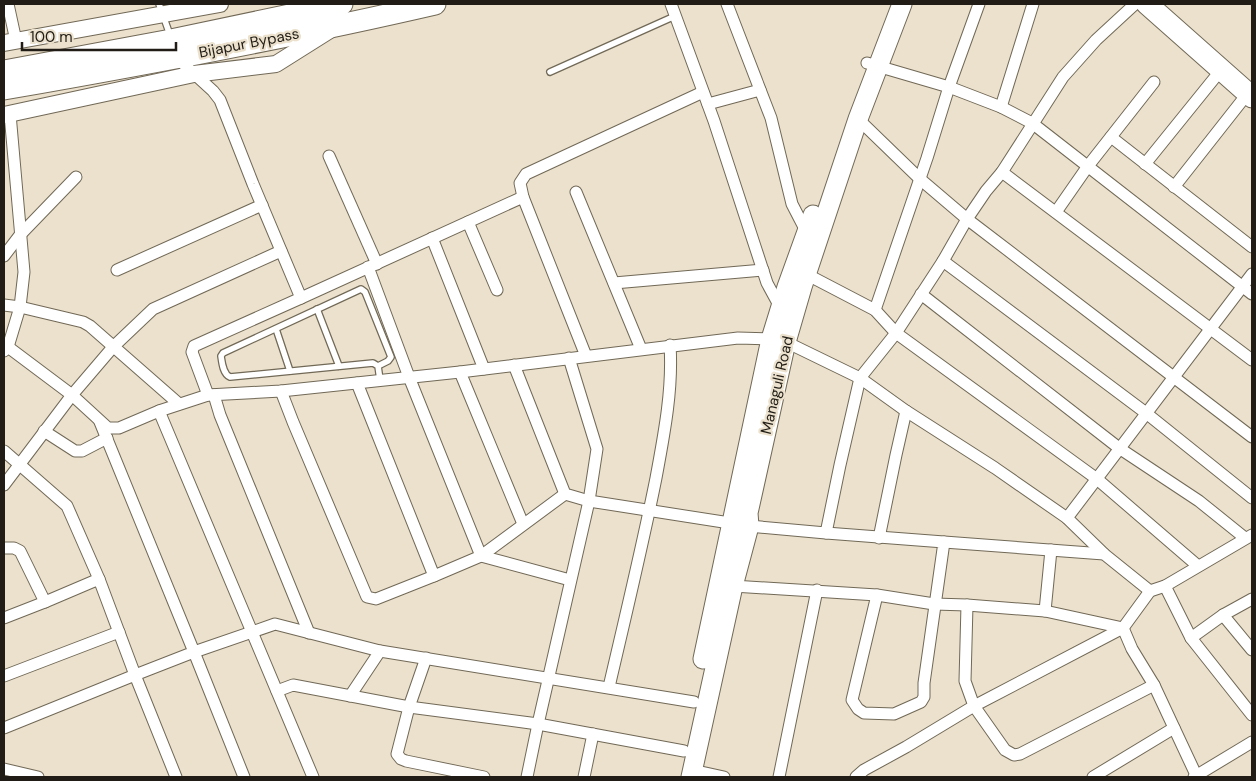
<svg xmlns="http://www.w3.org/2000/svg" width="1256" height="781" font-family="'DM Sans',sans-serif">
  <style>
    .lines { fill: none; stroke-linecap: round; stroke-linejoin: round }
    .lane-casing { stroke: #716856; stroke-width: 8 }
    .street-casing { stroke: #716856; stroke-width: 13 }
    .secondary-casing { stroke: #716856; stroke-width: 18 }
    .primary-casing { stroke: #716856; stroke-width: 21 }
    .highway-casing { stroke: #716856; stroke-width: 23 }
    .lane { stroke: #fff; stroke-width: 5.5 }
    .street { stroke: #fff; stroke-width: 11 }
    .secondary { stroke: #fff; stroke-width: 16 }
    .primary { stroke: #fff; stroke-width: 19 }
    .highway { stroke: #fff; stroke-width: 21 }
    .labels { text-anchor: middle; dominant-baseline: central; stroke-width: 4.5; stroke-linejoin: round; paint-order: stroke }
    .street-label { font-size: 15px; fill: #211d16; stroke: #ebe1cd }
  </style>
  <rect width="100%" height="100%" fill="#ebe1cd"/>
  <g class="lines">
    <g class="lane-casing">
      <g id="lane">
        <polyline points="159,4 170,35"/>
        <polyline points="550,72 675,16"/>
        <polyline points="317,309 339,366"/>
        <polyline points="276,329 290,371"/>
        <path d="M 378,366 L 388,361 L 391,357 L 365,292 L 361,289 L 223,353 L 221,356 C 222,363 223,374 230,377 L 373,363 L 378,366 L 380,380"/>
      </g>
    </g>
    <g class="street-casing">
      <g id="street">
        <polyline points="8,4 16,41"/>
        <polyline points="671,4 714,121 767,283 780,307"/>
        <polyline points="727,4 771,118 792,204 807,233"/>
        <polyline points="177,58 213,91 220,100 253,184 301,298 194,346 192,352 208,395"/>
        <polyline points="867,63 949,87 1001,107 1032,123 1252,294"/>
        <polyline points="708,104 760,90"/>
        <polyline points="1001,107 1033,4"/>
        <polyline points="858,119 920,179 967,219 1252,437"/>
        <polyline points="1111,137 1252,247"/>
        <polyline points="329,156 377,264"/>
        <polyline points="1145,164 1221,70"/>
        <polyline points="1002,172 1252,360"/>
        <polyline points="1174,187 1248,93"/>
        <polyline points="576,192 641,349"/>
        <polyline points="523,197 520,183 526,174 703,92"/>
        <polyline points="1056,212 1088,166 1154,82"/>
        <polyline points="468,222 497,290"/>
        <polyline points="432,238 484,369"/>
        <polyline points="4,256 20,235 76,177"/>
        <polyline points="943,261 1146,413 1252,498"/>
        <polyline points="368,267 409,377 481,556 570,580"/>
        <polyline points="117,270 262,205"/>
        <polyline points="806,274 875,310 896,333 1097,479 1198,566"/>
        <polyline points="614,283 763,270"/>
        <polyline points="921,294 1119,448 1199,501 1245,538"/>
        <polyline points="301,298 523,197 586,356"/>
        <polyline points="4,305 20,307 83,322 90,326 179,404"/>
        <polyline points="875,310 927,158 949,87 979,4"/>
        <polyline points="786,342 860,378 906,411 995,468 1067,518"/>
        <polyline points="8,347 20,307 24,272 10,114"/>
        <polyline points="4,351 8,347 72,395 108,428 119,428 159,411 208,395 281,391 460,372 738,338 771,339"/>
        <polyline points="514,365 565,494 589,501 749,526 826,533 840,465 860,378 896,333 943,261 967,219 986,191 1002,172 1063,77 1096,40 1135,4"/>
        <polyline points="460,372 523,524"/>
        <polyline points="357,383 434,576 481,556 565,494"/>
        <polyline points="281,391 293,422 367,597 376,599 434,576"/>
        <polyline points="214,395 220,415 309,633"/>
        <polyline points="159,411 313,777"/>
        <polyline points="44,431 75,451 82,451 107,438"/>
        <polyline points="4,451 67,506 99,579"/>
        <polyline points="4,485 72,395 113,347 153,309 281,251"/>
        <polyline points="826,533 944,542 924,683 924,697 921,702 894,714 864,713 858,709 852,700 877,595"/>
        <polyline points="879,538 896,455 906,411"/>
        <polyline points="944,542 1104,554 1150,591"/>
        <polyline points="4,548 14,548 20,551 45,602 99,579 135,675 194,652 100,422"/>
        <polyline points="1104,554 1067,518 1252,274"/>
        <polyline points="733,586 877,595 934,604 967,605 1045,611 1123,628 1150,591 1165,586 1252,535"/>
        <polyline points="1165,586 1191,638 1252,715"/>
        <polyline points="967,605 965,681 974,706 1005,750 1014,755 1020,754 1154,685"/>
        <polyline points="1045,611 1051,550"/>
        <polyline points="1223,615 1252,650"/>
        <polyline points="4,618 45,602"/>
        <polyline points="1191,638 1223,615 1252,599"/>
        <polyline points="380,651 694,702"/>
        <polyline points="426,658 409,707 397,754 401,759 406,761 484,777"/>
        <polyline points="4,676 119,632"/>
        <path d="M 609,687 C 625,618 642,548 656,478 C 664,435 673,389 670,345"/>
        <polyline points="277,691 293,685 409,707 538,724 589,501 597,449 569,358"/>
        <polyline points="4,728 135,675 176,777"/>
        <polyline points="4,769 38,777"/>
        <polyline points="692,770 724,777"/>
        <polyline points="244,777 194,652 275,624 380,651 350,696"/>
        <polyline points="527,777 538,724 684,751"/>
        <polyline points="584,777 593,734"/>
        <polyline points="779,777 817,590"/>
        <polyline points="856,777 864,770 906,747 974,706 1123,628 1132,649 1154,685 1197,777"/>
        <polyline points="1093,777 1174,728"/>
        <polyline points="1194,777 1252,742"/>
      </g>
    </g>
    <g class="secondary-casing">
      <g id="secondary">
        <polyline points="4,43 220,4"/>
        <polyline points="4,115 194,74 276,64 330,30"/>
      </g>
    </g>
    <g class="primary-casing">
      <g id="primary">
        <polyline points="703,659 771,339 787,287 813,215"/>
        <polyline points="691,777 733,586 749,526 748,513 786,342 802,287 858,119 902,4"/>
      </g>
    </g>
    <g class="highway-casing">
      <g id="highway">
        <polyline points="1147,4 1252,97"/>
        <polyline points="4,71 171,40 342,4"/>
        <path d="M 4,89 C 148,64 292,37 435,4"/>
      </g>
    </g>
    <use href="#lane" class="lane"/>
    <use href="#street" class="street"/>
    <use href="#secondary" class="secondary"/>
    <use href="#primary" class="primary"/>
    <use href="#highway" class="highway"/>
  </g>
  <g class="labels">
    <g class="street-label">
      <text transform="translate(249 43) rotate(-11)">Bijapur Bypass</text>
      <text transform="translate(777 385) rotate(-77)">Managuli Road</text>
    </g>
  </g>
  <rect width="1256" height="781" fill="none" stroke="#211d16" stroke-width="10"/>
  <path d="M22 42v8h154v-8" fill="none" stroke="#211d16" stroke-width="2.5"/>
  <text x="30" y="42" font-size="15" fill="#211d16" stroke="#ebe1cd" stroke-width="4" paint-order="stroke">100 m</text>
</svg>
